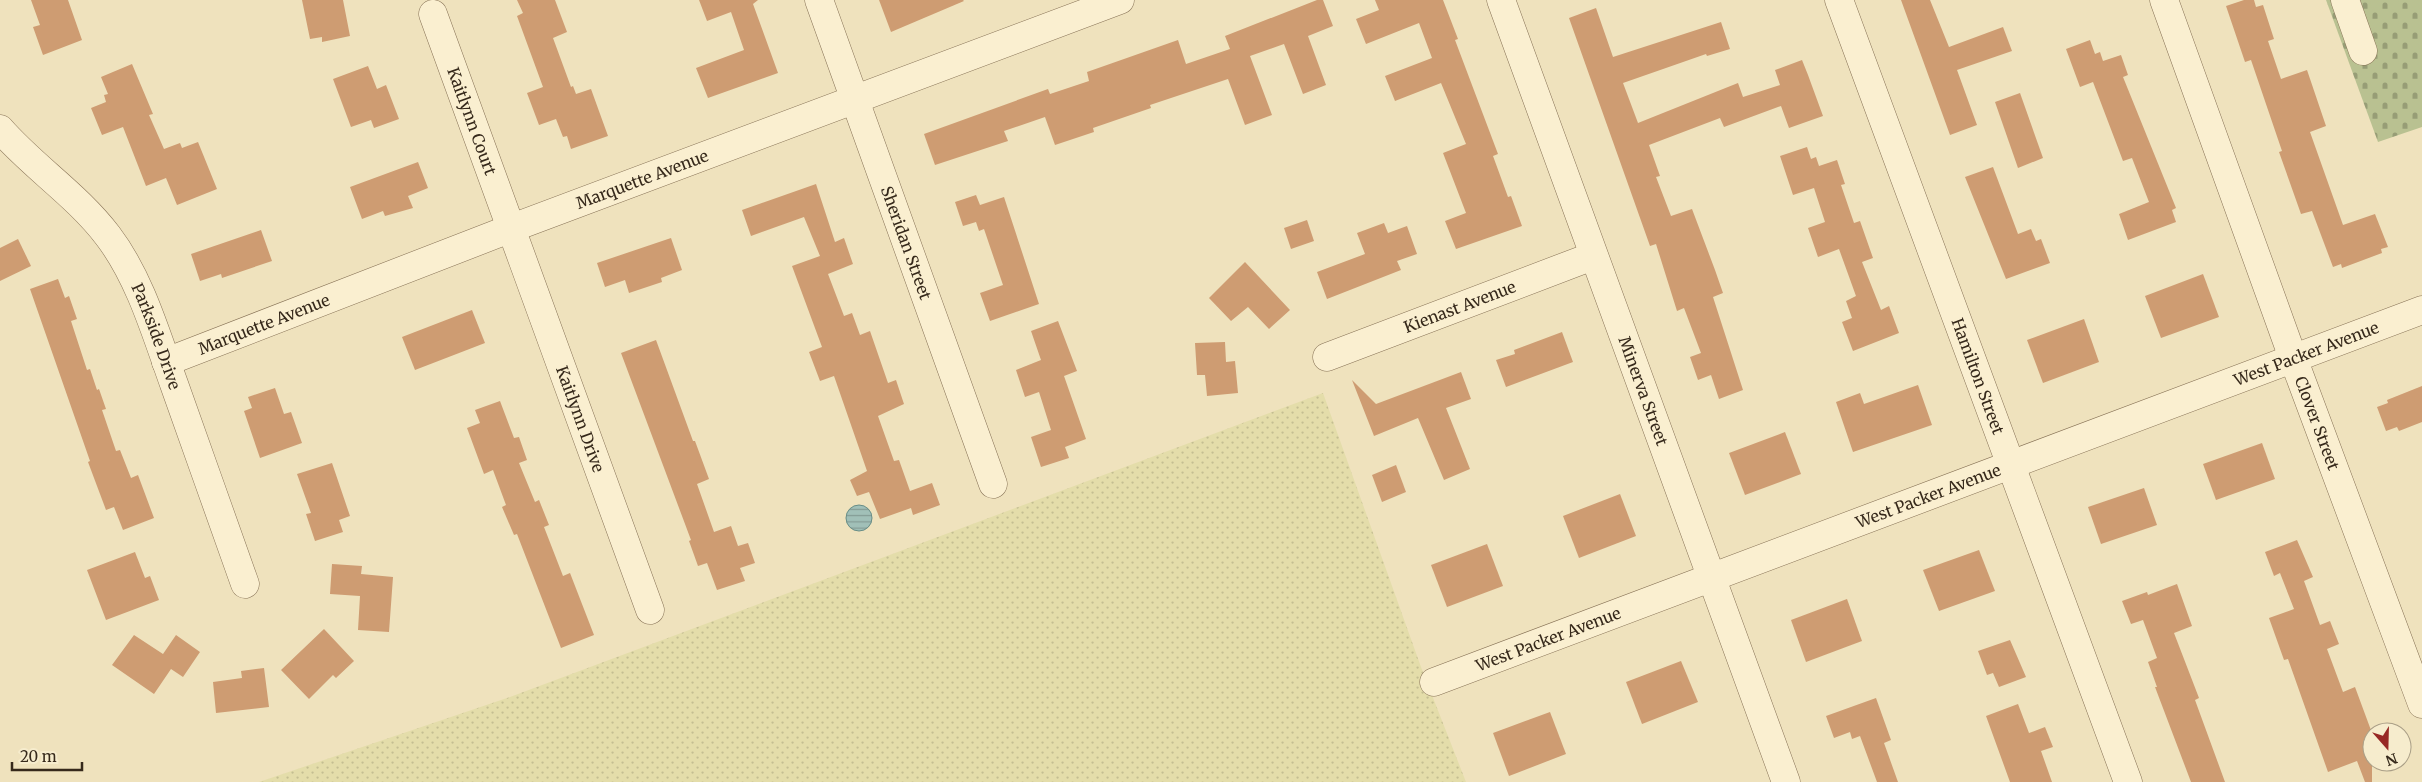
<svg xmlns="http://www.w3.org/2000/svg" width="2422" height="782" font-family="Merriweather,serif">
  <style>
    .farmland { fill: url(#farmland-dots) }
    .cemetery { fill: url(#cemetery-stones) }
    .water { fill: url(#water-rules); stroke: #688d86 }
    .building { fill: #ce9c72 }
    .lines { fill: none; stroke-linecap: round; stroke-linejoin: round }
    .minor-casing { stroke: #877256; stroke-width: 29 }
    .minor { stroke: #faefd0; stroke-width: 28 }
    .labels { text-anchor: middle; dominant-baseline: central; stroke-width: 4; stroke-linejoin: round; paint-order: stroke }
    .street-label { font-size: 16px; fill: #36291b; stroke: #f6eccd }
  </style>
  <defs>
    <pattern id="farmland-dots" width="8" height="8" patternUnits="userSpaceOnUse" patternTransform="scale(1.25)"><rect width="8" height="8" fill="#e4ddaa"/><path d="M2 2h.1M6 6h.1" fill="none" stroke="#c4be92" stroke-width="1.8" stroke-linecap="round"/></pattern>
    <pattern id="cemetery-stones" width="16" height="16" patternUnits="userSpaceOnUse" patternTransform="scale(1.25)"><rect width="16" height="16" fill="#b9c191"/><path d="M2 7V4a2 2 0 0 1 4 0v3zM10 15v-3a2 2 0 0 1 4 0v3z" fill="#979d76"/></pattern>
    <pattern id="water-rules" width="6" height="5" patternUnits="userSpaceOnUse" patternTransform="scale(1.25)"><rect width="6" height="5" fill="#a1c0b8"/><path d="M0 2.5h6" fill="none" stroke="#849c95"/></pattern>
  </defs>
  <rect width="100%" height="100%" fill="#efe2bd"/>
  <polygon class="farmland" points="1323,393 1421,667 1466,782 259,782 507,698"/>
  <polygon class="cemetery" points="2326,0 2422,0 2422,127 2378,142"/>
  <circle class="water" cx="859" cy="518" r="13"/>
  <g class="building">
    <polygon points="31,0 68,0 82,40 43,55 33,27 40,25"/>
    <polygon points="302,0 343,0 350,36 322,42 322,37 310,39"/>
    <polygon points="517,0 555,0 567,32 553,38 571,87 573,86 576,94 591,89 608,136 571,149 567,136 563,137 556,119 539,125 527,93 543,87 517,16 523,13"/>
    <polygon points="699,0 758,0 753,4 778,73 708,98 696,68 744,50 731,12 707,21"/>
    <polygon points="879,0 963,0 964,1 891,32"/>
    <polygon points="1317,0 1323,0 1333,26 1308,36 1326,85 1303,94 1284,44 1250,56 1272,115 1245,125 1228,79 1150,105 1151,108 1093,128 1094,132 1055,145 1045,117 1004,131 1008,141 935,165 924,134 1048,89 1050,94 1089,81 1087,72 1178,40 1186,64 1230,49 1225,36"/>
    <polygon points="1375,0 1443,0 1458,39 1455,40 1498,154 1493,156 1508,197 1511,196 1522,226 1456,249 1445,221 1466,213 1443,153 1466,144 1441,83 1395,101 1385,76 1432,58 1419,23 1366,44 1356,19 1379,10"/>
    <polygon points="1901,0 1930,0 1949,47 2003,27 2012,51 1957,70 1977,125 1950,135"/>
    <polygon points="2244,0 2254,0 2256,7 2263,5 2274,39 2268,41 2281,79 2307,70 2326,126 2310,132 2343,225 2375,214 2388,247 2381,249 2382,253 2342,268 2341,264 2333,267 2312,211 2301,214 2279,152 2282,151 2251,60 2245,62 2226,6"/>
    <polygon points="1596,8 1613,57 1721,22 1730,49 1707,56 1706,54 1623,83 1638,123 1738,83 1743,97 1780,85 1775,70 1802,60 1808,75 1823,116 1789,128 1781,106 1724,127 1720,118 1649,145 1660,176 1656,177 1671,216 1692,209 1715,270 1723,293 1713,297 1743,390 1719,399 1711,375 1698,380 1690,357 1701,353 1684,308 1677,311 1656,244 1650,246 1569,18"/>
    <polygon points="2090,40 2095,54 2100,52 2103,61 2121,55 2128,75 2123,77 2176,208 2172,210 2176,222 2128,240 2119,214 2149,202 2132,158 2123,161 2093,82 2080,87 2066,49"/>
    <polygon points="132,64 153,114 149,115 164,149 180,143 182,148 198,142 217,189 177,205 166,178 146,186 123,127 102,135 91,108 106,102 104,95 108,94 101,77"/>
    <polygon points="368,66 377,89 386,85 399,119 374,128 371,120 351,127 333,79"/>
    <polygon points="2020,93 2043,158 2018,168 1995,102"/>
    <polygon points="1807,147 1811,159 1816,157 1819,166 1837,160 1845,184 1841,185 1854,223 1860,221 1873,258 1862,262 1881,310 1889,306 1899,333 1853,351 1842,322 1852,318 1846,301 1856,296 1839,249 1818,257 1808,228 1825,222 1814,188 1793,195 1780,156"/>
    <polygon points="418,162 428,188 408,196 413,208 385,216 383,211 362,219 350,187"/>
    <polygon points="1993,167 2018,234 2031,229 2036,241 2041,239 2050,263 2006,279 1965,177"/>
    <polygon points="816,184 835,242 844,238 853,264 828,274 844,316 852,313 860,335 870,331 888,383 896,380 904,404 878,416 894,461 899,460 910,491 932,483 940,505 913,515 911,508 880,519 869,492 857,496 850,480 867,471 834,376 820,381 809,352 822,347 792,266 820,256 804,217 751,236 742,210"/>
    <polygon points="976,195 980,205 1004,197 1039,304 990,321 980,293 1003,285 984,229 979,231 976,222 963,226 955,202"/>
    <polygon points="1307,220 1314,241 1291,249 1284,228"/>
    <polygon points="1384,223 1388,233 1407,226 1417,254 1397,261 1401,270 1327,299 1317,272 1365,254 1357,233"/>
    <polygon points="261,230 272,261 222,278 221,274 200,281 191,254"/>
    <polygon points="671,238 682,270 661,278 662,282 629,293 625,280 605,287 597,263"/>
    <polygon points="18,239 31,266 0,281 0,248"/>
    <polygon points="1245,262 1290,310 1269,329 1248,307 1231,321 1209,298"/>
    <polygon points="2203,274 2219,317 2161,338 2145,296"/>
    <polygon points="58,279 65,298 69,296 77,319 71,321 87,370 90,369 97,390 99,389 106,409 102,410 116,451 120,450 131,478 138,475 154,518 123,530 114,507 106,510 88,462 90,461 30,289"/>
    <polygon points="472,310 485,343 415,370 402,337"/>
    <polygon points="2084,319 2099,362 2043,383 2027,340"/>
    <polygon points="1058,321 1077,371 1064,376 1086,439 1065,447 1069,458 1041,467 1031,437 1051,430 1039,392 1025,397 1016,370 1041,360 1031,331"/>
    <polygon points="1562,332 1573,362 1506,387 1496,360 1515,354 1514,350"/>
    <polygon points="656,340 693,441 695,441 709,479 697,484 714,532 731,526 738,546 748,543 755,563 740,568 745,581 717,590 707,563 698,566 689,541 691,540 621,353"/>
    <polygon points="1225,342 1226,362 1235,361 1238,393 1207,396 1205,375 1197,375 1195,343"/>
    <polygon points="1461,372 1471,399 1446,408 1470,469 1444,480 1418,418 1374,436 1352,380 1376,404"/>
    <polygon points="1918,385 1932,425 1853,452 1836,402 1860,393 1864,404"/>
    <polygon points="2422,386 2422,422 2399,431 2397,427 2386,431 2377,407 2388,403 2387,400"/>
    <polygon points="275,388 284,414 291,412 302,443 260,458 244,411 252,408 248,397"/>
    <polygon points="500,401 514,438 519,437 527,460 519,463 535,502 539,500 549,525 544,527 563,576 570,573 594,635 561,648 517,534 514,535 502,507 506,505 493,470 484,474 467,428 480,423 475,410"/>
    <polygon points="1785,432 1801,474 1745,495 1729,453"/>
    <polygon points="2262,443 2275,479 2216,500 2203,464"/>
    <polygon points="332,463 350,516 339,520 343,532 315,541 306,514 311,513 297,474"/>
    <polygon points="1396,465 1406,492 1382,502 1372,475"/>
    <polygon points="2144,488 2157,525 2101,544 2088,507"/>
    <polygon points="1620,494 1636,536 1579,558 1563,516"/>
    <polygon points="2297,540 2313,577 2304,581 2320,625 2330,621 2339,644 2327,649 2343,692 2355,687 2372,733 2372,782 2365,782 2357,761 2328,772 2288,659 2284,660 2269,618 2294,609 2280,573 2274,576 2265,552"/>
    <polygon points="1487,544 1503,586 1447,607 1431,565"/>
    <polygon points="1979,550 1995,591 1939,611 1923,570"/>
    <polygon points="135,552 145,578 150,576 159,600 106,620 87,570"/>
    <polygon points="332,564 362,566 361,574 393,577 389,632 358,630 360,596 330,594"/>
    <polygon points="2177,584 2192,626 2174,633 2199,698 2195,700 2225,782 2191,782 2155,687 2157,687 2148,662 2157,658 2143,620 2131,624 2122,601 2147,592 2148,595"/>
    <polygon points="1847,599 1862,641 1806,662 1791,620"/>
    <polygon points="324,629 354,661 336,678 333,675 309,699 281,670"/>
    <polygon points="134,635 163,654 176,635 200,652 183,677 171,669 154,694 112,665"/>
    <polygon points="2010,640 2026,677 1999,687 1993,673 1987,675 1978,651"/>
    <polygon points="1681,661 1698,702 1642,724 1626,682"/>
    <polygon points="264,668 269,707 216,713 213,682 242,678 241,671"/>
    <polygon points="1876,698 1891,740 1884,743 1898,782 1877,782 1860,736 1852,739 1850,732 1834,738 1826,716"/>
    <polygon points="2018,704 2029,733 2045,727 2053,747 2041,751 2052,782 2010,782 1986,716"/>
    <polygon points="1550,712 1566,754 1509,776 1493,733"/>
  </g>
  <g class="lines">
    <g class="minor-casing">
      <g id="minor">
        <path id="s1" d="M 819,0 L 993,484"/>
        <path id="s2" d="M 1501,0 L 1786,782"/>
        <path id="s3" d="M 1839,0 L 2128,782"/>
        <path id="s4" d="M 2164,0 L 2293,358 L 2422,704"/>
        <polyline points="2345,0 2363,51"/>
        <path id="s5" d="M 433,14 L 650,610"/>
        <path id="s6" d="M 0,129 C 33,167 77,195 108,236 C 140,278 156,334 174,384 C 198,451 221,517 245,584"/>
        <path id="s7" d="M 1327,357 L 1593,256"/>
        <path id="s8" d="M 166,362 L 512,228 L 1120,0"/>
        <path id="s9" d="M 1434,682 L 2422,310"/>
      </g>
    </g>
    <use href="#minor" class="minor"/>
  </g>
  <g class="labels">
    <g class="street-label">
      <text stroke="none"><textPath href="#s5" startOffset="114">Kaitlynn Court</textPath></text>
      <text stroke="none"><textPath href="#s8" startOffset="510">Marquette Avenue</textPath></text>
      <text stroke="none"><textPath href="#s1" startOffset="258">Sheridan Street</textPath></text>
      <text stroke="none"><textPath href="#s7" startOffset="142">Kienast Avenue</textPath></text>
      <text stroke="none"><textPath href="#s8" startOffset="105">Marquette Avenue</textPath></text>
      <text stroke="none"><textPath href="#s6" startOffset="264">Parkside Drive</textPath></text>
      <text stroke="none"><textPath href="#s9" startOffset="932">West Packer Avenue</textPath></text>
      <text stroke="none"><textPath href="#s3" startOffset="401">Hamilton Street</textPath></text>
      <text stroke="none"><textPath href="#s2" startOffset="416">Minerva Street</textPath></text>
      <text stroke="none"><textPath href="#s5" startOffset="431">Kaitlynn Drive</textPath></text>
      <text stroke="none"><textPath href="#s4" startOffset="450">Clover Street</textPath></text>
      <text stroke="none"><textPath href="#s9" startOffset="528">West Packer Avenue</textPath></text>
      <text stroke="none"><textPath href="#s9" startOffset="122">West Packer Avenue</textPath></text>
    </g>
  </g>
  <g transform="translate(2387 747) rotate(160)"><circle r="24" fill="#f6eccd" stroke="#a99e86"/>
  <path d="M0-4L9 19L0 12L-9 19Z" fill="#972824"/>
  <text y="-8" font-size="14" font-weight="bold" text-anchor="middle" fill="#36291b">N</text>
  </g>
  <path d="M12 762v8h70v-8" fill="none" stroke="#36291b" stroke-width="2.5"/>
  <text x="20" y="762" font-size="15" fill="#36291b" stroke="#f6eccd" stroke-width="4" paint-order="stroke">20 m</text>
</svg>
